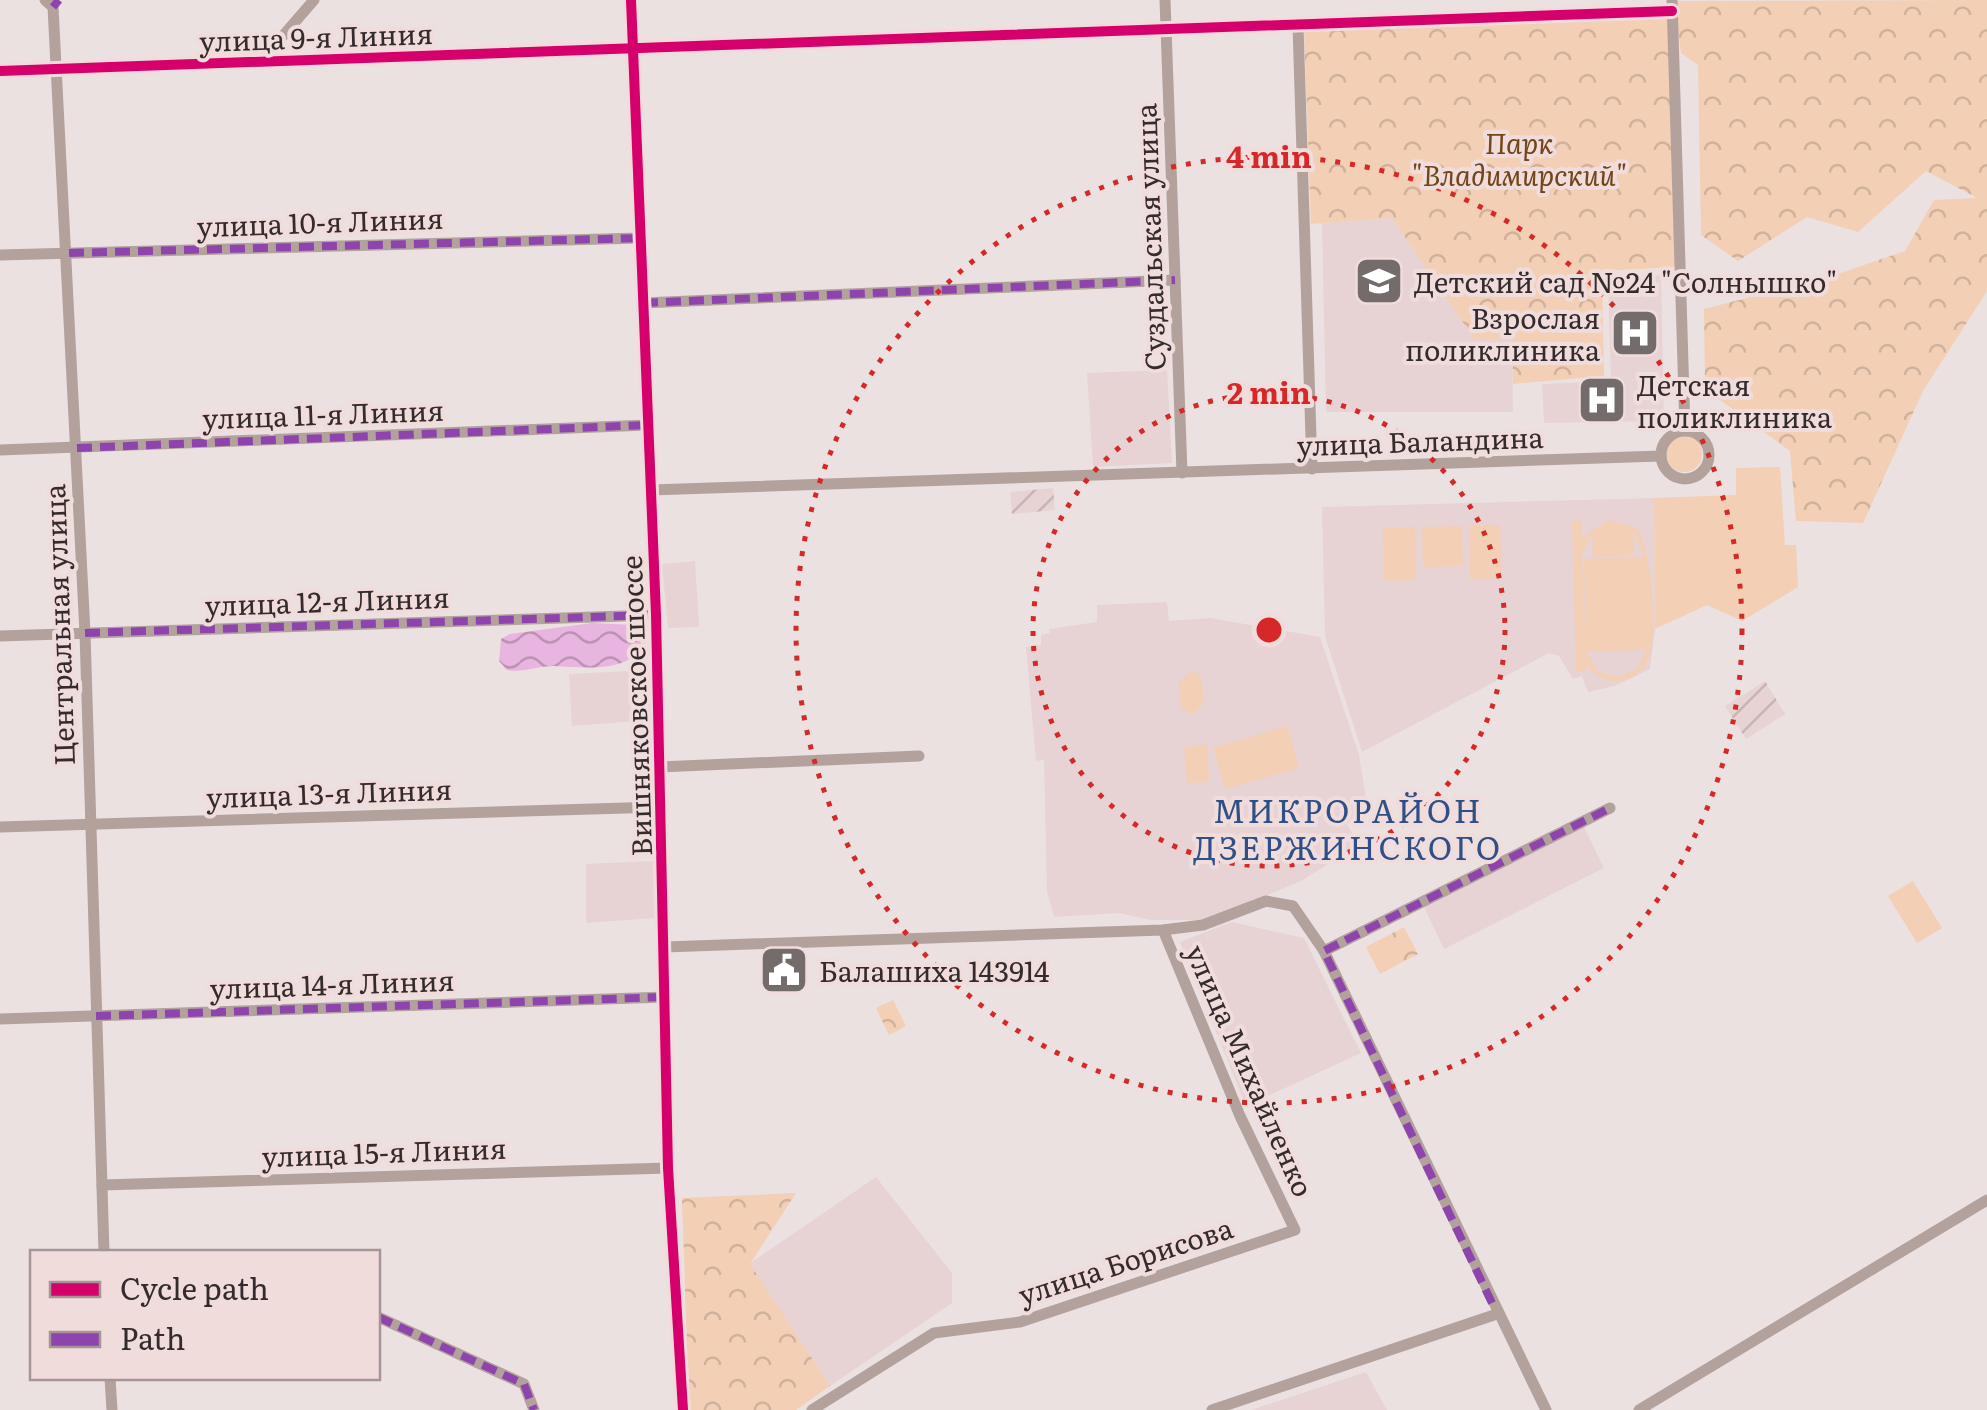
<svg xmlns="http://www.w3.org/2000/svg" width="1987" height="1410" font-family="Literata,serif">
  <style>
    .built { fill: #e7d3d4 }
    .industrial { fill: url(#industrial-furrows) }
    .grass { fill: #f2cfb5; fill-rule: evenodd }
    .forest { fill: url(#forest-crowns) }
    .water { fill: url(#water-waves) }
    .lines { fill: none; stroke-linecap: round; stroke-linejoin: round }
    .minor { stroke: #b3a19c; stroke-width: 11 }
    .quiet { stroke: #8e44ad; stroke-width: 8; stroke-dasharray: 15 8; stroke-linecap: butt }
    .cycleway-casing { stroke: #f1dcdc; stroke-width: 16 }
    .cycleway { stroke: #d6006c; stroke-width: 10 }
    .ring { fill: none; stroke: #d62828; stroke-width: 5; stroke-dasharray: 5 10 }
    .labels { text-anchor: middle; dominant-baseline: central; stroke-width: 8; stroke-linejoin: round; paint-order: stroke }
    .street-label { font-size: 28px; fill: #332b2c; stroke: #f1dcdc }
    .park-label { font-size: 28px; font-style: italic; fill: #714618; stroke: #f1dcdc }
    .poi-label { font-size: 28px; fill: #332b2c; stroke: #f1dcdc; text-anchor: start }
    .quarter-label { font-size: 32px; letter-spacing: 2.5px; fill: #2f5087; stroke: #f1dcdc }
    .centre { fill: #d62828; stroke: #f1dcdc; stroke-width: 5 }
    .ring-label { font-size: 30px; text-anchor: middle; font-weight: bold; fill: #d62828; stroke: #f1dcdc; stroke-width: 8; stroke-linejoin: round; paint-order: stroke }
  </style>
  <defs>
    <pattern id="industrial-furrows" width="10" height="10" patternUnits="userSpaceOnUse" patternTransform="scale(2.5)"><rect width="10" height="10" fill="#e7d3d4"/><path d="M-1 1l2-2M0 10L10 0M9 11l2-2" fill="none" stroke="#c7b5b6"/></pattern>
    <pattern id="forest-crowns" width="20" height="18" patternUnits="userSpaceOnUse" patternTransform="scale(2.5)"><rect width="20" height="18" fill="#f2cfb5"/><path d="M2 6a3 3 0 1 1 6 0M12 15a3 3 0 1 1 6 0" fill="none" stroke="#d0b29c"/></pattern>
    <pattern id="water-waves" width="16" height="10" patternUnits="userSpaceOnUse" patternTransform="scale(2.5)"><rect width="16" height="10" fill="#e7b5df"/><path d="M0 5q4-4 8 0t8 0" fill="none" stroke="#bc93b5"/></pattern>
  </defs>
  <rect width="100%" height="100%" fill="#ece1e1"/>
  <g class="built">
    <polygon points="1392,218 1474,339 1512,339 1513,412 1326,412 1322,223"/>
    <polygon points="1661,275 1664,421 1544,423 1542,384 1611,381 1608,277"/>
    <polygon points="1167,370 1172,463 1093,467 1087,373"/>
    <polygon points="1654,498 1655,629 1650,669 1615,686 1588,692 1582,676 1573,679 1559,656 1549,653 1362,752 1325,636 1322,507"/>
    <polygon points="695,561 699,627 668,628 662,564"/>
    <polygon points="1167,602 1169,621 1210,618 1320,637 1359,755 1368,811 1347,824 1359,845 1301,881 1208,920 1151,920 1119,913 1054,917 1047,892 1044,760 1036,761 1026,647 1041,645 1041,635 1050,633 1049,629 1097,622 1097,605"/>
    <polygon points="650,670 652,720 572,726 569,674"/>
    <polygon points="1583,825 1604,868 1444,949 1423,905"/>
    <polygon points="653,861 654,918 586,923 586,864"/>
    <polygon points="1232,922 1304,938 1361,1053 1246,1106 1180,942"/>
    <polygon points="876,1177 952,1273 952,1303 830,1386 749,1264"/>
    <polygon points="1366,1372 1387,1410 1251,1410"/>
  </g>
  <g class="industrial">
    <polygon points="1053,488 1055,510 1012,514 1010,492"/>
    <polygon points="1765,681 1785,714 1746,739 1725,706"/>
  </g>
  <g class="grass">
    <circle cx="1684" cy="454" r="18"/>
    <polygon points="1780,467 1785,545 1796,545 1798,587 1742,621 1707,605 1655,629 1654,498 1736,495 1736,468"/>
    <path d="M 1608,520 L 1636,528 C 1652,545 1658,635 1649,658 C 1645,670 1633,679 1620,681 C 1606,683 1595,675 1586,665 L 1586,672 L 1576,672 L 1572,522 L 1581,521 L 1582,538 ZM 1634,532 L 1644,557 L 1584,559 L 1586,648 L 1582,555 L 1592,533 L 1593,557 L 1634,555 ZM 1646,650 L 1638,668 L 1619,677 L 1599,672 L 1586,652 Z"/>
    <polygon points="1500,525 1502,578 1470,579 1469,526"/>
    <polygon points="1462,526 1463,566 1423,567 1422,527"/>
    <polygon points="1415,527 1416,580 1384,581 1383,528"/>
    <polygon points="1191,671 1201,676 1204,703 1193,714 1181,709 1179,682"/>
    <polygon points="1287,726 1299,768 1225,789 1213,748"/>
    <polygon points="1207,745 1209,782 1187,783 1184,747"/>
    <polygon points="1913,881 1942,928 1917,943 1888,896"/>
  </g>
  <g class="forest">
    <polygon points="1987,0 1987,291 1923,391 1863,523 1796,521 1790,451 1705,389 1704,309 1829,277 1905,251 1934,200 1977,198 1926,171 1858,232 1807,217 1738,261 1701,235 1698,65 1681,53 1674,1"/>
    <polygon points="1669,13 1676,267 1602,271 1604,376 1513,384 1512,339 1474,339 1392,218 1311,224 1304,30"/>
    <polygon points="1404,927 1418,954 1380,974 1366,947"/>
    <polygon points="893,1000 906,1026 889,1035 876,1008"/>
    <polygon points="796,1193 750,1264 830,1386 796,1410 689,1410 682,1198"/>
  </g>
  <path class="water" d="M 592,623 L 635,625 L 646,642 C 628,675 585,667 553,666 C 537,666 524,673 507,670 L 499,661 L 501,639 L 510,634 Z"/>
  <g class="lines">
    <g class="minor">
      <polyline points="45,0 53,7 85,633 104,1252"/>
      <polyline points="631,0 656,615 668,1168 683,1410"/>
      <polyline points="1165,0 1182,473"/>
      <polyline points="1672,0 1685,430"/>
      <polyline points="1298,26 1312,469"/>
      <polyline points="262,60 314,0"/>
      <polyline points="0,71 1672,11"/>
      <polyline points="0,255 641,238"/>
      <polyline points="643,303 1175,280"/>
      <circle cx="1685" cy="455" r="24"/>
      <polyline points="0,450 648,425"/>
      <polyline points="650,490 1661,456"/>
      <polyline points="0,636 656,615"/>
      <polyline points="659,767 919,756"/>
      <polyline points="0,827 660,807"/>
      <polyline points="665,947 1163,930 1203,925 1266,901 1293,906 1324,951 1546,1410"/>
      <polyline points="1324,951 1610,808"/>
      <polyline points="0,1019 666,997"/>
      <polyline points="102,1185 668,1168"/>
      <polyline points="378,1317 524,1384 534,1410"/>
      <polyline points="110,1378 112,1410"/>
      <polyline points="812,1410 934,1333 1020,1322 1295,1230 1240,1116 1163,930"/>
      <polyline points="1212,1410 1497,1314"/>
      <polyline points="1639,1410 1987,1200"/>
    </g>
    <g class="quiet">
      <polyline points="53,7 59,0"/>
      <polyline points="69,253 641,238"/>
      <polyline points="643,303 1175,280"/>
      <polyline points="77,448 648,425"/>
      <polyline points="85,633 656,615"/>
      <polyline points="96,1016 666,997"/>
      <polyline points="1492,1303 1324,951 1610,808"/>
      <polyline points="378,1317 524,1384 534,1410"/>
    </g>
    <g class="cycleway-casing">
      <g id="cycleway">
        <polyline points="631,0 656,615 668,1168 683,1410"/>
        <polyline points="0,71 1672,11"/>
      </g>
    </g>
    <use href="#cycleway" class="cycleway"/>
  </g>
  <g class="ring">
    <circle cx="1269" cy="630" r="236"/>
    <circle cx="1269" cy="630" r="473"/>
  </g>
  <defs>
    <g id="school-square" transform="scale(2.5)"><rect x="-9" y="-9" width="18" height="18" rx="4" fill="#746b6b" stroke="#f1dcdc"/><path d="M0-5L7-2L0 1L-7-2ZM-4 1L0 2.5L4 1V4Q0 6-4 4Z" fill="#fff"/></g>
    <g id="hospital-square" transform="scale(2.5)"><rect x="-9" y="-9" width="18" height="18" rx="4" fill="#746b6b" stroke="#f1dcdc"/><path d="M-5-5h3v3.5h4V-5h3V5h-3V1.5h-4V5h-3Z" fill="#fff"/></g>
    <g id="civic-square" transform="scale(2.5)"><rect x="-9" y="-9" width="18" height="18" rx="4" fill="#746b6b" stroke="#f1dcdc"/><path d="M-.6-6.5H3V-4.5H.6V-3L4-1V1h2V6H-6V1h2V-1L-.6-3ZM-1.2 2.5V6h2.4V2.5Z" fill="#fff"/></g>
  </defs>
  <g fill-rule="evenodd">
    <use href="#school-square" x="1379" y="281"/>
    <use href="#hospital-square" x="1635" y="333"/>
    <use href="#hospital-square" x="1602" y="400"/>
    <use href="#civic-square" x="784" y="970"/>
  </g>
  <g class="labels">
    <g class="street-label">
      <text transform="translate(316 36) rotate(-2)">улица 9-я Линия</text>
      <text transform="translate(320 221) rotate(-2)">улица 10-я Линия</text>
      <text transform="translate(1149 237) rotate(-92)">Суздальская улица</text>
      <text transform="translate(323 413) rotate(-2)">улица 11-я Линия</text>
      <text transform="translate(1420 440) rotate(-2)">улица Баландина</text>
      <text transform="translate(327 600) rotate(-2)">улица 12-я Линия</text>
      <text transform="translate(58 625) rotate(-92)">Центральная улица</text>
      <text transform="translate(635 706) rotate(-92)">Вишняковское шоссе</text>
      <text transform="translate(329 792) rotate(-2)">улица 13-я Линия</text>
      <text transform="translate(332 983) rotate(-2)">улица 14-я Линия</text>
      <text transform="translate(1251 1070) rotate(66)">улица Михайленко</text>
      <text transform="translate(384 1151) rotate(-2)">улица 15-я Линия</text>
      <text transform="translate(1125 1260) rotate(-18)">улица Борисова</text>
    </g>
    <g class="park-label">
      <text x="1519" y="142">Парк<tspan x="1519" dy="32">"Владимирский"</tspan></text>
    </g>
    <g class="poi-label">
      <text x="1414" y="281">Детский сад №24 "Солнышко"</text>
      <text x="1600" y="317" text-anchor="end">Взрослая<tspan x="1600" dy="32">поликлиника</tspan></text>
      <text x="1637" y="384">Детская<tspan x="1637" dy="32">поликлиника</tspan></text>
      <text x="819" y="970">Балашиха 143914</text>
    </g>
    <g class="quarter-label">
      <text x="1348" y="809">МИКРОРАЙОН<tspan x="1348" dy="37">ДЗЕРЖИНСКОГО</tspan></text>
    </g>
  </g>
  <circle cx="1269" cy="630" r="15" class="centre"/>
  <g class="ring-label">
    <text x="1269" y="168">4 min</text>
    <text x="1269" y="404">2 min</text>
  </g>
  <rect x="30" y="1250" width="350" height="130" fill="#f1dcdc" stroke="#a59596" stroke-width="2.5"/>
  <rect x="50" y="1282" width="50" height="15" fill="#d6006c" stroke="#a59596" stroke-width="2.5"/>
  <text x="120" y="1300" font-size="30" fill="#332b2c">Cycle path</text>
  <rect x="50" y="1332" width="50" height="15" fill="#8e44ad" stroke="#a59596" stroke-width="2.5"/>
  <text x="120" y="1350" font-size="30" fill="#332b2c">Path</text>
</svg>
